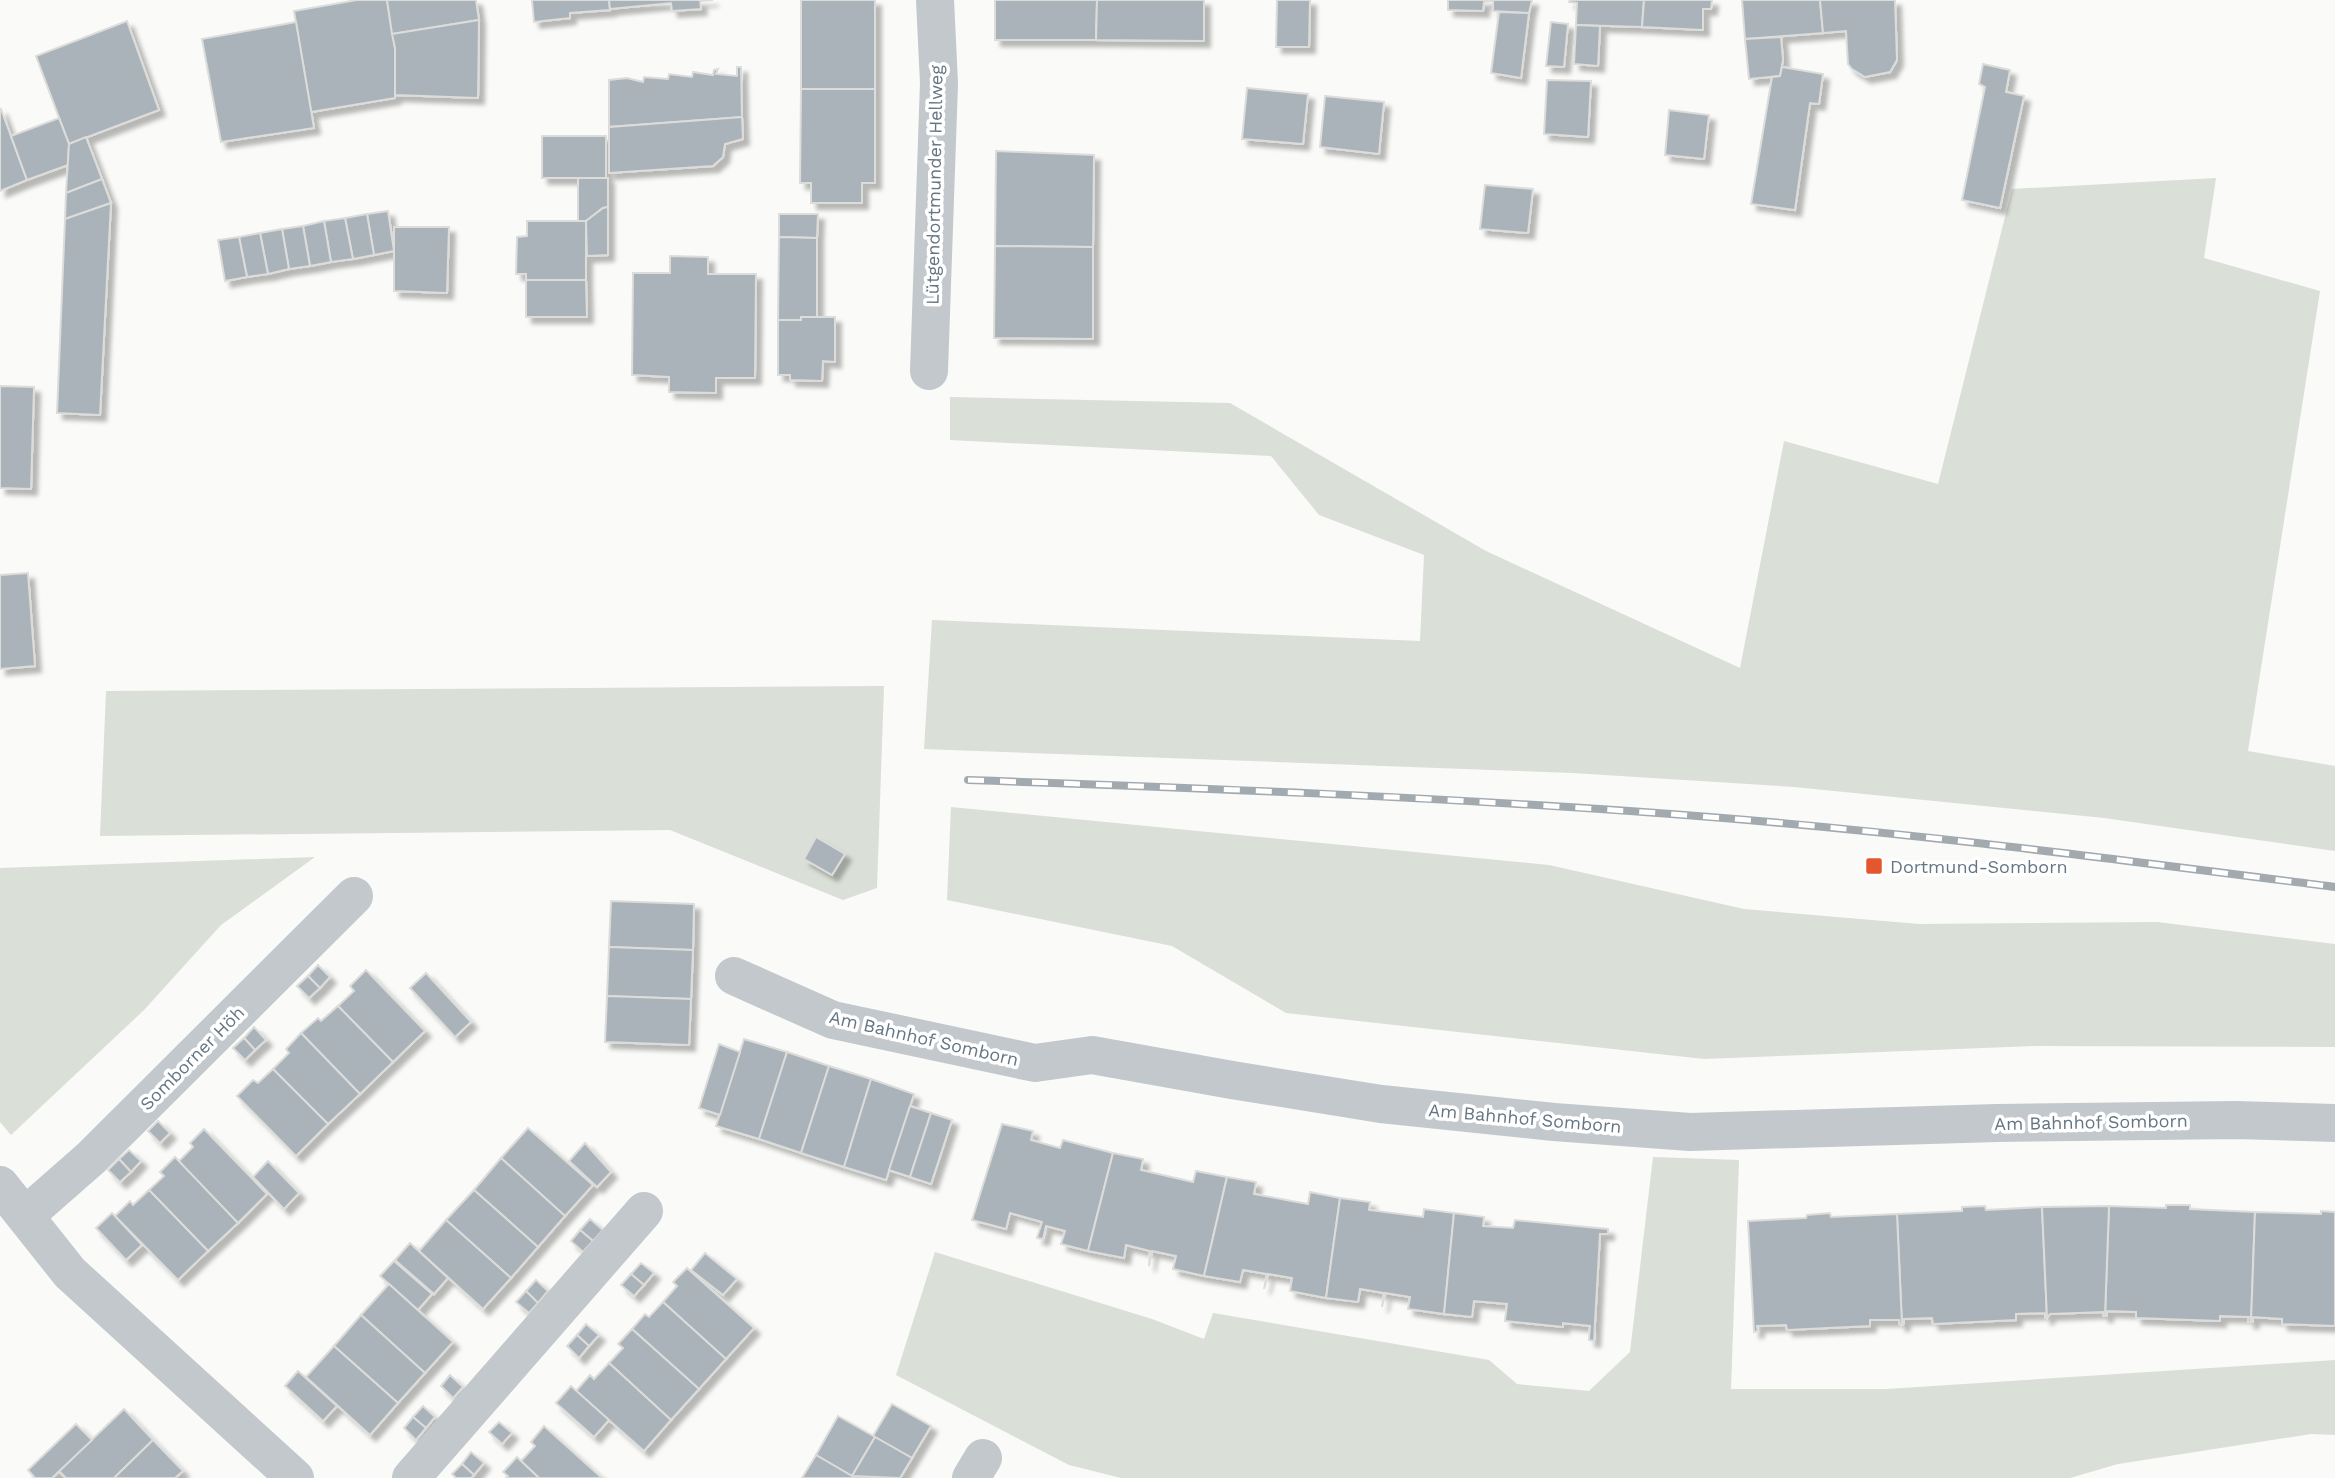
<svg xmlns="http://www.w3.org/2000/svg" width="2335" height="1478" font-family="'Work Sans',sans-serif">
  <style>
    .green { fill: #dadfd7 }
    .building { fill: #aab3b9; stroke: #dcdcda; stroke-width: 2; filter: url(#shadow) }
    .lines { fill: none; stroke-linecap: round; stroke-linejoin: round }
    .minor { stroke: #c3c8cc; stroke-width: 38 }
    .rail-casing { stroke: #a2aab0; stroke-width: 8 }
    .rail { stroke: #fff; stroke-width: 5; stroke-dasharray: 16; stroke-linecap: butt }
    .poi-dot { fill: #e4572e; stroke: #fff; stroke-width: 2.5 }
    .labels { text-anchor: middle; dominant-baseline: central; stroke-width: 7; stroke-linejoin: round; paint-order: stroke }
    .street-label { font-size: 18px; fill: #657683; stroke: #fff }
    .poi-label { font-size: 18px; fill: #657683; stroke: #fff; text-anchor: start }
  </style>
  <defs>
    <filter id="shadow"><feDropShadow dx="6" dy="6" stdDeviation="2" flood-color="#0004"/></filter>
  </defs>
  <rect width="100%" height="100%" fill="#fafaf8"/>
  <g class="green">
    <polygon points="2216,178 2204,258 2320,291 2248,751 2335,766 2335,851 2104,818 1794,787 1573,773 924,749 932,620 1420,641 1424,555 1319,515 1271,456 950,440 950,397 1230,403 1486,551 1740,668 1784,441 1938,484 2012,189"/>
    <polygon points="884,686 877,888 843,900 670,830 100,836 106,691"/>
    <polygon points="951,807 1549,865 1744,909 1919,924 2157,922 2335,944 2335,1047 2037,1046 1704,1059 1286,1013 1172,946 947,900"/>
    <polygon points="315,857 221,925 144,1010 11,1135 0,1122 0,868"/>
    <polygon points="1653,1157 1739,1160 1731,1389 1887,1389 2335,1360 2335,1435 2311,1434 2118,1464 2070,1478 1121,1478 1069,1465 896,1375 935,1252 1152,1319 1204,1339 1213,1313 1489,1360 1517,1384 1589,1391 1630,1352"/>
  </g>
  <g class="building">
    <polygon points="357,0 387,0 395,48 395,98 311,112 294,11"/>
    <polygon points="387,0 476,0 479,20 392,34"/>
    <polygon points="532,0 609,0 610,10 570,13 570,18 534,22"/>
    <polygon points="609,0 713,0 700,1 701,9 672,11 671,3 610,9"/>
    <rect x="801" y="0" width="74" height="89"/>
    <polygon points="995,0 1097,0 1096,40 995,40"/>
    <polygon points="1097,0 1204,0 1204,41 1096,40"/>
    <polygon points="1277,0 1310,0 1309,47 1276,47"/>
    <polygon points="1448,0 1532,0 1529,13 1493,11 1493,1 1484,2 1483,11 1448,10"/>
    <polygon points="1570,0 1644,0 1642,27 1576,25 1577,3 1569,2"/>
    <polygon points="1644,0 1712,0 1711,9 1703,9 1703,30 1642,27"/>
    <polygon points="1742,0 1820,0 1823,33 1745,39"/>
    <polygon points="1820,0 1895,0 1897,60 1890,72 1865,77 1852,69 1848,64 1846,31 1823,33"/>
    <polygon points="1499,12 1529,13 1521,78 1491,73"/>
    <polygon points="479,20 478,98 395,95 395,48 392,34"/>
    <polygon points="127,21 159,110 69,144 36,56"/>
    <polygon points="296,22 314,128 221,142 202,39"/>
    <polygon points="1551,22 1568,24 1564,67 1546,66"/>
    <polygon points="1576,25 1600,26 1598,66 1574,64"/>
    <polygon points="1781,37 1783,60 1780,76 1749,79 1745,39"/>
    <polygon points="1983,64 2010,70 2006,92 2024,96 2000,208 1962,200 1985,87 1979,84"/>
    <polygon points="737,67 741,67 742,117 609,127 609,80 627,78 643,82 644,77 668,79 669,74 692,77 693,72 713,75 714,70 718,69 716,74 737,76"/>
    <polygon points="1782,67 1823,74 1819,104 1810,103 1795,210 1751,204 1772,77 1780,76"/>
    <polygon points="1547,80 1591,81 1588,137 1544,134"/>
    <polygon points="1247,88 1308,94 1303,144 1242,139"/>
    <polygon points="801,89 875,89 875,183 862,183 862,203 811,203 811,183 800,183"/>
    <polygon points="1325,96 1384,102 1379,154 1320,147"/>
    <polygon points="1,109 27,180 0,191 0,110"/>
    <polygon points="1669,110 1709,115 1704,159 1665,155"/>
    <polygon points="742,117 743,139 725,144 723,157 713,166 609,173 609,127"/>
    <polygon points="59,118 69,144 68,165 27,180 11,136"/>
    <rect x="542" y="136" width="64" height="42"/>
    <polygon points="86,137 102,179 66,193 69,144"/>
    <polygon points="996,151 1094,155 1093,247 995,246"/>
    <polygon points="578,178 608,178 608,207 603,208 586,221 578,221"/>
    <polygon points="102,179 111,203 65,219 66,193"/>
    <polygon points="1485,185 1533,189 1528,233 1480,229"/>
    <polygon points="111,203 100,415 57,413 65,219"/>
    <polygon points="608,207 608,255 587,256 586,221 603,208"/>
    <polygon points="388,211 394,251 374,255 367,214"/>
    <polygon points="367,214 374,255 353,259 345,218"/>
    <polygon points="779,214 818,214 817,238 779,237"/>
    <polygon points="345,218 353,259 331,262 324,221"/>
    <polygon points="324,221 331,262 310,266 303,226"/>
    <polygon points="527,221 586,221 586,280 526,280 526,274 516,274 517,237 527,236"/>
    <polygon points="303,226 310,266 289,269 282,229"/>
    <polygon points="394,227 449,227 447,293 394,291"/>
    <polygon points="282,229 289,269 268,274 260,233"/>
    <polygon points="260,233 268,274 247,277 239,237"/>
    <polygon points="239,237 247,277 225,281 218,240"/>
    <polygon points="779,237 817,238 817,317 801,317 801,320 778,320"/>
    <polygon points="995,246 1093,247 1093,339 994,338"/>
    <polygon points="670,256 708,257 708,274 756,274 755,378 716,378 716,393 669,392 669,377 632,375 633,273 670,273"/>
    <polygon points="526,280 586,280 587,317 526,317"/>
    <polygon points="801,317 835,317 835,362 823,361 822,381 790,380 790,375 778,375 778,320 801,320"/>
    <polygon points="0,386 34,387 31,489 0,488"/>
    <polygon points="28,573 35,666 0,669 0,575"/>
    <polygon points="816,837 845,854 832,875 804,859"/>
    <polygon points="611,901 694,904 693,950 609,947"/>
    <polygon points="609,947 693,950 691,999 607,996"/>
    <polygon points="318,965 330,977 320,988 308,976"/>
    <polygon points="366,970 425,1031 393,1062 338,1006 354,991 350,986"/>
    <polygon points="426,973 471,1022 455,1037 410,988"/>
    <polygon points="308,976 320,988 309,998 297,986"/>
    <polygon points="607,996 691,999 689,1045 605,1042"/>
    <polygon points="338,1006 393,1062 360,1094 301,1033 318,1018 321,1021"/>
    <polygon points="254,1027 266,1040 255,1050 244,1038"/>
    <polygon points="301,1033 360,1094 328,1124 273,1069 289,1053 286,1049"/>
    <polygon points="244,1038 255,1050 245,1060 233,1048"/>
    <polygon points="744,1039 787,1052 759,1139 716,1126"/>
    <polygon points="719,1044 740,1052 720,1115 699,1108"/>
    <polygon points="787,1052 829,1066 801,1153 759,1139"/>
    <polygon points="829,1066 871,1079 844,1167 801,1153"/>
    <polygon points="273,1069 328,1124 296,1156 237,1096 253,1080 258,1083"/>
    <polygon points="871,1079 914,1094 886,1180 844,1167"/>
    <polygon points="910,1106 931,1113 910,1177 889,1170"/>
    <polygon points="931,1113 952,1120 931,1184 910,1177"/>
    <polygon points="158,1121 170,1133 160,1143 148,1131"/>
    <polygon points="1002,1124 1033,1131 1031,1140 1060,1148 1063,1140 1113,1153 1088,1251 1061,1244 1065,1231 1046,1226 1043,1239 1037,1238 1042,1222 1010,1213 1006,1229 972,1220"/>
    <polygon points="528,1128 593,1185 565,1216 501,1158"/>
    <polygon points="204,1129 267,1194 238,1223 178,1162 193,1147 190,1143"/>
    <polygon points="585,1143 611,1172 597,1187 569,1161"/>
    <polygon points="129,1150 141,1161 131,1172 119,1159"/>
    <polygon points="1113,1153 1143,1159 1141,1170 1193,1182 1196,1171 1227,1177 1204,1276 1173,1269 1176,1256 1152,1251 1149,1266 1150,1251 1126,1245 1124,1258 1088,1251"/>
    <polygon points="175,1157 238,1223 208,1251 149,1190 164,1176 160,1172"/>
    <polygon points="501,1158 565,1216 538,1247 474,1190"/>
    <polygon points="119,1159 131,1172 120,1182 108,1170"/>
    <polygon points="268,1161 299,1193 284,1209 253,1177"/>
    <polygon points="1227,1177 1256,1182 1254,1194 1308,1204 1310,1192 1340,1198 1326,1298 1290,1291 1292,1278 1268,1274 1264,1289 1267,1274 1243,1270 1240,1282 1204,1276"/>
    <polygon points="149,1190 208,1251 178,1280 115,1216 130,1201 133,1205"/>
    <polygon points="474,1190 538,1247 511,1278 446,1220"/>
    <polygon points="1340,1198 1370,1202 1369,1210 1423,1217 1424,1209 1454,1213 1444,1314 1408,1309 1410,1297 1385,1293 1382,1307 1384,1293 1360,1289 1358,1302 1326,1298"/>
    <polygon points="2166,1205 2190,1205 2190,1209 2255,1212 2251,1322 2248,1322 2249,1317 2220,1316 2220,1321 2136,1318 2136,1312 2107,1311 2107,1316 2105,1316 2109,1206 2166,1208"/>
    <polygon points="1985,1206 1986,1210 2042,1207 2047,1318 2045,1318 2045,1313 2016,1314 2016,1320 1933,1324 1932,1318 1904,1319 1904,1324 1902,1325 1897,1214 1962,1211 1962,1207"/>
    <polygon points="2109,1206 2105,1316 2103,1316 2103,1312 2050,1314 2047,1318 2042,1207"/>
    <polygon points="2321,1211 2335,1212 2335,1326 2282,1324 2282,1319 2253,1317 2253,1322 2251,1322 2255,1212 2321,1214"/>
    <polygon points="112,1213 142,1245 126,1260 96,1228"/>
    <polygon points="1454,1213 1484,1217 1483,1226 1513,1228 1515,1220 1608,1229 1608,1234 1600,1234 1594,1341 1589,1340 1590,1326 1563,1323 1563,1327 1505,1321 1507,1304 1474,1301 1472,1317 1444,1314"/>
    <polygon points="1830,1213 1831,1217 1897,1214 1902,1325 1900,1325 1899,1320 1870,1320 1870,1326 1787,1330 1786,1325 1757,1326 1758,1331 1754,1332 1748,1221 1806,1218 1807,1215"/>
    <polygon points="590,1219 603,1230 593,1241 580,1230"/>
    <polygon points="446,1220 511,1278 483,1309 419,1251"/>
    <polygon points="580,1230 593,1241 583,1252 571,1241"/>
    <polygon points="410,1243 448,1278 434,1294 395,1260"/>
    <polygon points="705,1253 737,1279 723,1295 691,1270"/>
    <polygon points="394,1261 432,1294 418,1310 380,1276"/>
    <polygon points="641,1263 654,1273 644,1285 631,1274"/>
    <polygon points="687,1268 754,1328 726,1359 663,1302 677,1286 673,1282"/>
    <polygon points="631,1274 644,1285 634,1296 621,1285"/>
    <polygon points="536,1280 548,1291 538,1303 526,1291"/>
    <polygon points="389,1284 453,1342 425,1373 361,1315"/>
    <polygon points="526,1291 538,1303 529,1313 516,1302"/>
    <polygon points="663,1302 726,1359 699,1389 632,1329 645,1314 649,1317"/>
    <polygon points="361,1315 425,1373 398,1403 334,1346"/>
    <polygon points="586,1324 599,1335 589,1346 577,1335"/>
    <polygon points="632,1329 699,1389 671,1420 609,1363 623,1348 618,1344"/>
    <polygon points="577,1335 589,1346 579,1358 567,1346"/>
    <polygon points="334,1346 398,1403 370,1435 306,1377"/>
    <polygon points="609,1363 671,1420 644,1451 576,1391 590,1375 594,1379"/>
    <polygon points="298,1371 337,1406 323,1421 285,1386"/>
    <polygon points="450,1375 463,1387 453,1398 441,1386"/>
    <polygon points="571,1386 609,1420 594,1437 556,1403"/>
    <polygon points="892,1404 931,1426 912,1458 873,1436"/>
    <polygon points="423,1406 435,1417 426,1428 413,1417"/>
    <polygon points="124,1409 153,1440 114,1478 66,1478 59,1471"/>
    <polygon points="838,1416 875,1437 852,1476 816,1455"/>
    <polygon points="413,1417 426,1428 416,1440 404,1428"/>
    <polygon points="499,1422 512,1433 502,1444 489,1432"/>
    <polygon points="76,1424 92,1440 52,1478 35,1478 28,1470"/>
    <polygon points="544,1426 602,1478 539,1478 521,1461 535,1446 531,1442"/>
    <polygon points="875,1437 912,1458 900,1478 852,1476"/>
    <polygon points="153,1440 183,1471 175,1478 114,1478"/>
    <polygon points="471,1452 484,1463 474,1475 462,1464"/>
    <polygon points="816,1455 852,1476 855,1478 802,1478"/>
    <polygon points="517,1457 521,1461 539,1478 506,1478 508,1476 503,1472"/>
    <polygon points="462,1464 474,1475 471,1478 456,1478 452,1474"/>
  </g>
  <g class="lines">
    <g class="minor">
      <polyline points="929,371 939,83 935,0"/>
      <polyline points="734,976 833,1020 1035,1063 1092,1055 1232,1080 1381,1104 1554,1122 1690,1132 1997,1123 2235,1120 2335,1123"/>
      <polyline points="0,1185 70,1273 295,1478"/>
      <polyline points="26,1215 91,1158 354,896"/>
      <polyline points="411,1478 644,1211"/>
      <polyline points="971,1478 983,1458"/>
    </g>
    <g class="rail-casing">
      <path id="rail" d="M 968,780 C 1203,788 1437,797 1671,814 C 1893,830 2114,859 2335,887"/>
    </g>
    <use href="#rail" class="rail"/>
  </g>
  <rect class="poi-dot" x="1865" y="857" width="18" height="18" rx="3.5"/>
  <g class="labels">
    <g class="street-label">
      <text transform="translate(934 185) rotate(-89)">Lütgendortmunder Hellweg</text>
      <text transform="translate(924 1038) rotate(13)">Am Bahnhof Somborn</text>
      <text transform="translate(192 1058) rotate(-45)">Somborner Höh</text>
      <text transform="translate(1525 1118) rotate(5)">Am Bahnhof Somborn</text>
      <text transform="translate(2091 1122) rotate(-1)">Am Bahnhof Somborn</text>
    </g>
    <g class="poi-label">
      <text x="1890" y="866">Dortmund-Somborn</text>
    </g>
  </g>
</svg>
